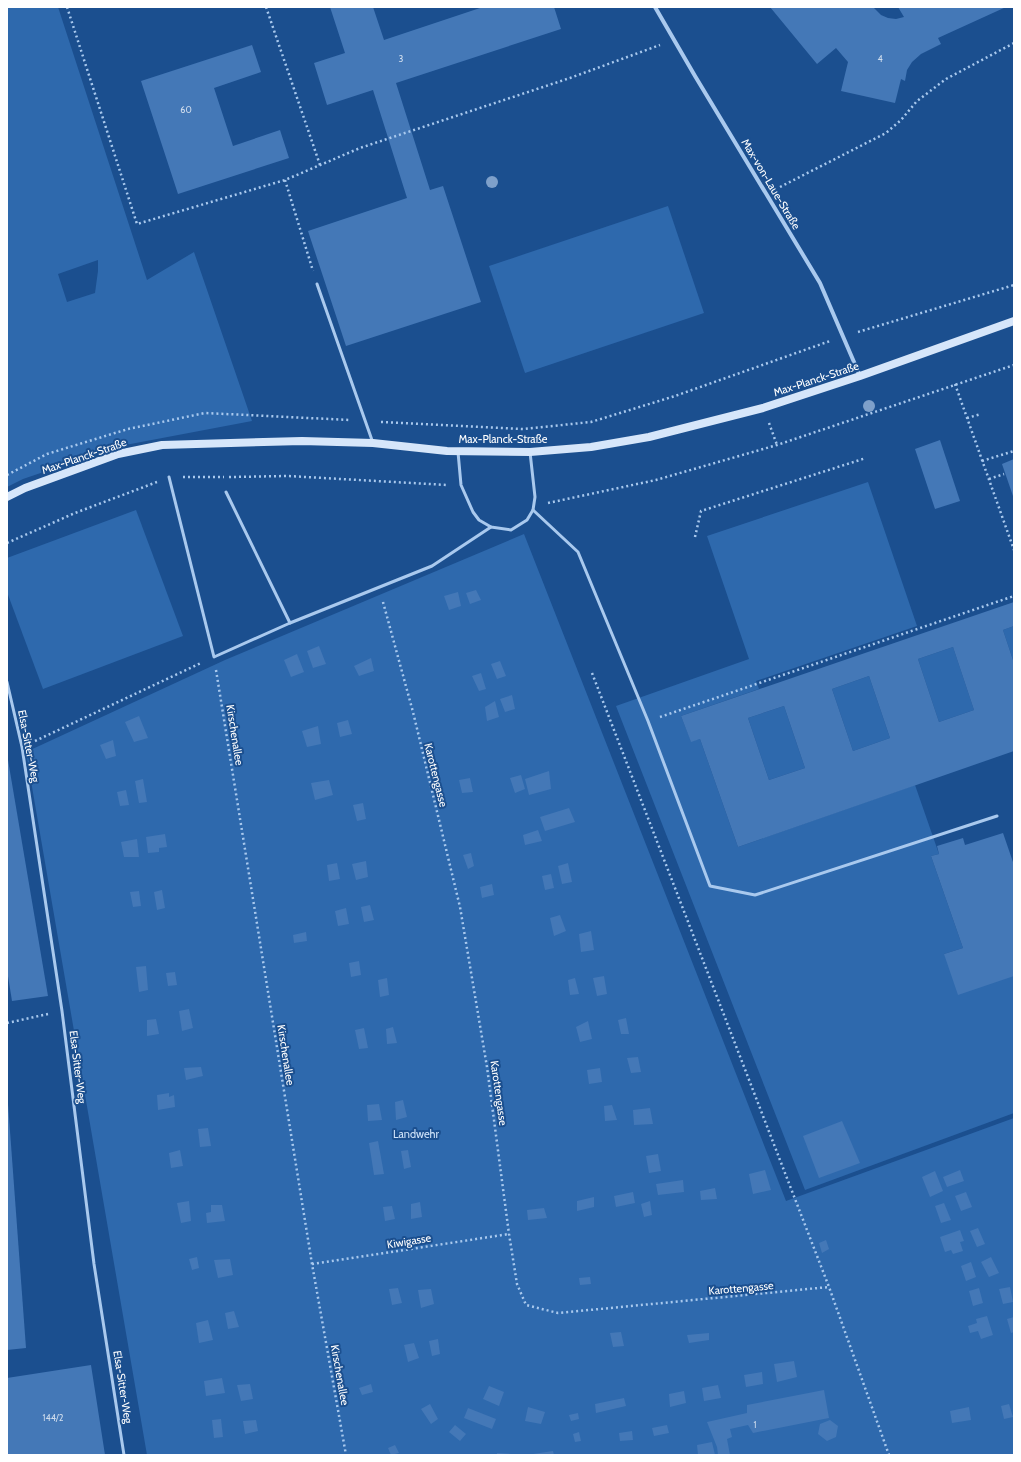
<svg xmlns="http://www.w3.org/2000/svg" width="1021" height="1462" font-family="Cabin,sans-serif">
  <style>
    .green { fill: #2e69ad; fill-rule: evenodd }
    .building { fill: #4478b7; fill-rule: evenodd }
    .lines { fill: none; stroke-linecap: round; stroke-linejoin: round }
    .path { stroke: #a9c9ee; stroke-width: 2.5; stroke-dasharray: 2 3; stroke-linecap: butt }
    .lane { stroke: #a9c9ee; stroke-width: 3 }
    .street { stroke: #a9c9ee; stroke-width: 4 }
    .secondary { stroke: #d6e6fa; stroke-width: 8 }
    .tree { fill: #7ea0ca }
    .labels { text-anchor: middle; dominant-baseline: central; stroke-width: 4; stroke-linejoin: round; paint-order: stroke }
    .number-label { font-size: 9px; fill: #d0dded }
    .street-label { font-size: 11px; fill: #fff; stroke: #1b4f8f }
    .park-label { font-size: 11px; fill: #cfe3fa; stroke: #1b4f8f }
  </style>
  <rect width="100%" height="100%" fill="#1b4f8f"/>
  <g class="green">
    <path d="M 7,7 L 58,7 L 147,280 L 194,252 L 252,421 L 120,446 L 23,479 L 7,487 ZM 98,260 L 98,271 L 95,293 L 67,302 L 58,274 Z"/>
    <polygon points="668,206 704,313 525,373 489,266"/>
    <polygon points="868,482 917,626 756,681 759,689 681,716 691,741 700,739 738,847 915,785 939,854 931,856 963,948 944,954 1014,976 1014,1113 805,1190 616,706 749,659 707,536"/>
    <polygon points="136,510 183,636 43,689 7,592 7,558"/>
    <polygon points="524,534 786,1201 1014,1118 1014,1455 147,1455 26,752 225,660"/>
    <polygon points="1014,626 1014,663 1003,630"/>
    <polygon points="953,647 974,710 939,722 918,659"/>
    <polygon points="869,676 890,738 853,751 832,689"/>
    <polygon points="784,706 805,768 769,780 748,718"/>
  </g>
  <g class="building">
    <polygon points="330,7 373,7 384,40 483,7 554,7 561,29 396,83 430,190 443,186 481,302 346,346 308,231 407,198 373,90 327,105 314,63 345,53"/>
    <polygon points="770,7 873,7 881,15 888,18 896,19 904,17 898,7 1006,7 938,38 941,44 921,54 912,62 907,70 905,81 901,79 895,103 841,91 848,62 836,48 817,64"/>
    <polygon points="252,45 261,72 214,88 233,146 280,130 289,158 178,194 141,81"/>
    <polygon points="940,440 960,501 935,509 915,449"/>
    <polygon points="1014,459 1014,499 1002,464"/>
    <polygon points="476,590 481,600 470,604 466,593"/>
    <polygon points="458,592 461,606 449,610 444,596"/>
    <path d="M 1014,602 L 1014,626 L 1003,630 L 1014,663 L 1014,751 L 738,847 L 700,739 L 691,742 L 681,716 ZM 953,647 L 974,710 L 939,722 L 918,659 ZM 869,676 L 890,738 L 853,751 L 832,689 ZM 784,706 L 805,768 L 769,780 L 748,718 Z"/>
    <polygon points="319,646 326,664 313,668 307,651"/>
    <polygon points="297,654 304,672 291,677 284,660"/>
    <polygon points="371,658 374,671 359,676 354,666"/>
    <polygon points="500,661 506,676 497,679 491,664"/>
    <polygon points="481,673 486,689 479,691 472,676"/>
    <polygon points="512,695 515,709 505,712 500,699"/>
    <polygon points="495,701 499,717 487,721 485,707"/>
    <polygon points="139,716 148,738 134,742 125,722"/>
    <polygon points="348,720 352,734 340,737 337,723"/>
    <polygon points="318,726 321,744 307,747 302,731"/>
    <polygon points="113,740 116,756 106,759 100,745"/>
    <polygon points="7,754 48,996 12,1001 7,970"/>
    <polygon points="549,771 551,789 529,795 525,779"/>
    <polygon points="521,775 525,789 515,793 510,778"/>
    <polygon points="470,778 473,792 462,793 459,780"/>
    <polygon points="143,779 147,802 139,803 135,781"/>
    <polygon points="329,780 333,795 315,800 311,783"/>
    <polygon points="126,790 129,805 120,806 117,792"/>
    <polygon points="363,803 366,819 357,821 353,805"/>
    <polygon points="569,808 575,822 545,831 540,817"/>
    <polygon points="538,830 542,841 525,845 523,835"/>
    <polygon points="1003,833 1014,865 1014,976 958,995 944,954 963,948 931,856 939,854 937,846 963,838 965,845"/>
    <polygon points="165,834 167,847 159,848 159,852 148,853 146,837"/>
    <polygon points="137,839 139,857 124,857 121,842"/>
    <polygon points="471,853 474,866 468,869 463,855"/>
    <polygon points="366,861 368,877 356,880 352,864"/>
    <polygon points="337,863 340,879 329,881 327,865"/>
    <polygon points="568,863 572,882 562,884 558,866"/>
    <polygon points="551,874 554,888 545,890 542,876"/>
    <polygon points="492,884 494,895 482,898 480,887"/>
    <polygon points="162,890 165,908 157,910 154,892"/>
    <polygon points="139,891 141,906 133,907 130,892"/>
    <polygon points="370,905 374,920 364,922 361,907"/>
    <polygon points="346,908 349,924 338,926 335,911"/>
    <polygon points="560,915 566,931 554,936 550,918"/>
    <polygon points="591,931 594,950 581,952 579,934"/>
    <polygon points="306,932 307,941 294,943 293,935"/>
    <polygon points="359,961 361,975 351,977 349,963"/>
    <polygon points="146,966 148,990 139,992 136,967"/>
    <polygon points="175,972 177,985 168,986 166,973"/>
    <polygon points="604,976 607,994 597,996 593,978"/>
    <polygon points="387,978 389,995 380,997 378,980"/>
    <polygon points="575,978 579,994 570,995 568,980"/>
    <polygon points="189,1009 193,1028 182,1031 179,1011"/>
    <polygon points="626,1018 629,1034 621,1034 618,1020"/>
    <polygon points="156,1019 159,1034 147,1036 147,1020"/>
    <polygon points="588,1021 592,1039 580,1042 576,1027"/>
    <polygon points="393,1027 397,1043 387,1044 386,1029"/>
    <polygon points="364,1028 368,1048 359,1049 355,1030"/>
    <polygon points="638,1057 641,1072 631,1073 627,1058"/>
    <polygon points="201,1067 203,1076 186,1080 184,1068"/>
    <polygon points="600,1068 602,1082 589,1084 587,1070"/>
    <polygon points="169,1093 169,1097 174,1095 175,1107 158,1110 157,1095"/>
    <polygon points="403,1100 407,1117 396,1120 395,1102"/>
    <polygon points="7,1104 8,1104 26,1348 7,1350"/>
    <polygon points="379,1104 382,1120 368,1121 367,1105"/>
    <polygon points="612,1105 617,1120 605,1121 604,1106"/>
    <polygon points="650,1108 653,1124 634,1125 633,1110"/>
    <polygon points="842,1121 860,1163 819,1178 803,1136"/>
    <polygon points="208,1128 211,1146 200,1147 198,1129"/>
    <polygon points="378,1141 384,1174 374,1175 369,1143"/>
    <polygon points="180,1150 183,1166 171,1168 169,1153"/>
    <polygon points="408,1150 411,1167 404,1169 401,1151"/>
    <polygon points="658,1154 661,1171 649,1173 646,1156"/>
    <polygon points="765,1170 771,1190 753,1194 749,1174"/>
    <polygon points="960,1170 964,1181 947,1187 943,1177"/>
    <polygon points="935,1171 943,1191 930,1197 922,1177"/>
    <polygon points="683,1180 684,1192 658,1195 656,1184"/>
    <polygon points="715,1188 717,1199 701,1200 700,1191"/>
    <polygon points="633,1192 635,1203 616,1207 614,1196"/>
    <polygon points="966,1192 972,1207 961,1211 955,1196"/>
    <polygon points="594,1197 594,1207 577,1211 577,1201"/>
    <polygon points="189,1201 191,1221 181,1223 177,1203"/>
    <polygon points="650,1201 652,1215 644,1217 641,1204"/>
    <polygon points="420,1202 422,1217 411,1219 411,1204"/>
    <polygon points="944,1203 951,1220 941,1223 935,1206"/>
    <polygon points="211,1205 222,1205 225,1221 207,1223 206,1213 211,1212"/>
    <polygon points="392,1206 395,1219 385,1221 383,1207"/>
    <polygon points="544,1208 547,1218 528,1220 527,1210"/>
    <polygon points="978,1228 985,1244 977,1247 970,1231"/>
    <polygon points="960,1230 964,1241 960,1242 963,1251 953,1254 951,1250 945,1252 940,1237"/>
    <polygon points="826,1240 829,1249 822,1253 819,1243"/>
    <polygon points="197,1257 199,1268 192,1270 189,1259"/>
    <polygon points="991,1257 999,1273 989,1277 981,1262"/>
    <polygon points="230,1259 233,1275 218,1278 214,1260"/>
    <polygon points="971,1262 976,1277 966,1281 961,1266"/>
    <polygon points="590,1277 591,1284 580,1285 579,1278"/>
    <polygon points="1010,1287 1013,1302 1003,1304 999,1289"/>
    <polygon points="398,1288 402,1303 392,1305 389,1289"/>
    <polygon points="979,1288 983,1303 973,1306 969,1291"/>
    <polygon points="431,1289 434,1304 421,1308 418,1290"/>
    <polygon points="234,1311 239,1327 228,1329 225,1313"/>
    <polygon points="987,1316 993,1335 981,1339 978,1331 970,1333 968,1326 977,1323 976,1319"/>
    <polygon points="1014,1317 1014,1332 1011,1333 1007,1319"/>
    <polygon points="208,1320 213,1340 199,1343 196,1323"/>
    <polygon points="621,1332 624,1346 613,1347 610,1333"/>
    <polygon points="709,1333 709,1340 689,1343 687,1335"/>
    <polygon points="438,1339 440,1354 432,1356 429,1341"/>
    <polygon points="414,1343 419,1358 408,1362 404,1345"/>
    <polygon points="794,1361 797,1377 777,1382 774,1364"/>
    <polygon points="91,1365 105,1455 7,1455 7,1378"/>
    <polygon points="762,1372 763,1384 746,1387 744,1375"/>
    <polygon points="222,1378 225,1393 206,1396 204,1381"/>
    <polygon points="250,1384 253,1399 241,1401 237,1385"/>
    <polygon points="371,1384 373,1392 362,1395 359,1388"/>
    <polygon points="718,1385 721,1398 704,1401 702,1388"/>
    <polygon points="489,1386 504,1392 499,1406 483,1399"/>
    <polygon points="824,1390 829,1418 753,1433 748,1425 730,1429 732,1437 727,1439 730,1455 718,1455 717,1447 707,1422 747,1413 747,1405"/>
    <polygon points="684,1391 686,1403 670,1407 669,1394"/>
    <polygon points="624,1398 626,1406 596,1413 595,1404"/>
    <polygon points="430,1404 438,1419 431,1424 421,1409"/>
    <polygon points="1009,1404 1013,1417 1004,1419 1001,1406"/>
    <polygon points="528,1407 545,1412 541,1424 525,1421"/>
    <polygon points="969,1407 971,1420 952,1423 950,1411"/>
    <polygon points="468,1408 496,1419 492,1429 464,1418"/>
    <polygon points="578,1413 579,1419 571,1421 569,1415"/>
    <polygon points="221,1419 223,1437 214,1438 212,1420"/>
    <polygon points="256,1420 258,1431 245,1434 243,1421"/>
    <polygon points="830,1420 838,1426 836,1437 827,1441 818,1434 820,1424"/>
    <polygon points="455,1425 466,1434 460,1441 449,1432"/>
    <polygon points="667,1425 669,1433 654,1436 652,1428"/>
    <polygon points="632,1431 633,1440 620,1441 619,1433"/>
    <polygon points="579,1432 581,1441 575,1442 573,1434"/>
    <polygon points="712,1442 715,1455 698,1455 697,1445"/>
    <polygon points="395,1445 399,1453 391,1455 388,1448"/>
    <polygon points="553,1451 554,1455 533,1455 533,1454"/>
    <polygon points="497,1453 512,1454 512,1455 497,1455"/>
  </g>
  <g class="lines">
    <g class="path">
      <polyline points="67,7 137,224 285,180 360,148 570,78 660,45"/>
      <polyline points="266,7 320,165"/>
      <polyline points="285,180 313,271"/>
      <polyline points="780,187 886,133 901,120 917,101 946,79 1014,43"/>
      <polyline points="858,332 1014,285"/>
      <polyline points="955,384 1014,550"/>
      <polyline points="967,418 981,414"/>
      <polyline points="381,422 523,429 591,422 675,396 830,341"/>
      <polyline points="769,423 777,445"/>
      <polyline points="982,461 1014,451"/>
      <polyline points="7,475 47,454 128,429 205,413 350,420"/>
      <polyline points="183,477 224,477"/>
      <polyline points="229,477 288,476 447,485"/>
      <polyline points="989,479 1004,474"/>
      <polyline points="548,503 656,480 777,445 1014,365"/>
      <polyline points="695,537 701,511 866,458"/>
      <polyline points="7,543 75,513 157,482"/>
      <polyline points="383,602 413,712 460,907 487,1067 509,1234 517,1284 526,1305 558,1313 829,1287"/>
      <polyline points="216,670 312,1264 346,1455"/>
      <polyline points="592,673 829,1287 889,1455"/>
      <polyline points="660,717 1014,596"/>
      <polyline points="35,741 201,663"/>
      <polyline points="7,1023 48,1014"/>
      <polyline points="312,1264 509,1234"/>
    </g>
    <g class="lane">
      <polyline points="317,284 373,443"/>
      <polyline points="458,452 461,485 473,512 479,520 491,527 511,530 527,520 533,510 535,497 530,452"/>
      <polyline points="169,477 214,657 290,623 432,566 491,527"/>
      <polyline points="226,492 290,623"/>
      <polyline points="533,510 578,552 648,721 710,886 755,895 997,816"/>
      <polyline points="7,682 22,747 62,1011 94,1264 124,1455"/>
    </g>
    <polyline class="street" points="655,7 695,76 820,283 860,376"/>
    <polyline class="secondary" points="7,497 25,488 118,454 162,445 302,441 373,443 447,451 530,452 591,447 649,437 763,408 860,376 1014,321"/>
  </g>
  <g class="tree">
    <circle cx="492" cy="182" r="6"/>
    <circle cx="869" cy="406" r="6"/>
  </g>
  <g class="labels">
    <g class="number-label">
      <text x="401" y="58">3</text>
      <text x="880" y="58">4</text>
      <text x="186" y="109">60</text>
      <text x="53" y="1417">144/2</text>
      <text x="755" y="1424">1</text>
    </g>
    <g class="street-label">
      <text transform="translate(771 184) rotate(59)">Max-von-Laue-Straße</text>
      <text transform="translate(816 379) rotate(-18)">Max-Planck-Straße</text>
      <text x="503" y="439">Max-Planck-Straße</text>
      <text transform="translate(84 456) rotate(-19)">Max-Planck-Straße</text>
      <text transform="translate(235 735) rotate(81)">Kirschenallee</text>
      <text transform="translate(29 746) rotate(79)">Elsa-Sitter-Weg</text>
      <text transform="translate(436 775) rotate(76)">Karottengasse</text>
      <text transform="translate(286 1055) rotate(81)">Kirschenallee</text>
      <text transform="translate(78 1067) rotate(83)">Elsa-Sitter-Weg</text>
      <text transform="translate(499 1093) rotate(82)">Karottengasse</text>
      <text transform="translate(409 1241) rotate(-9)">Kiwigasse</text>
      <text transform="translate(741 1288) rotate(-5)">Karottengasse</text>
      <text transform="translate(340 1375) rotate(80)">Kirschenallee</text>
      <text transform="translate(123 1387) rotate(81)">Elsa-Sitter-Weg</text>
    </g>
    <g class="park-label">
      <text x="416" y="1134">Landwehr</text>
    </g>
  </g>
  <rect width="1021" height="1462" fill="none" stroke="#ffffff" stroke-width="16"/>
</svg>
